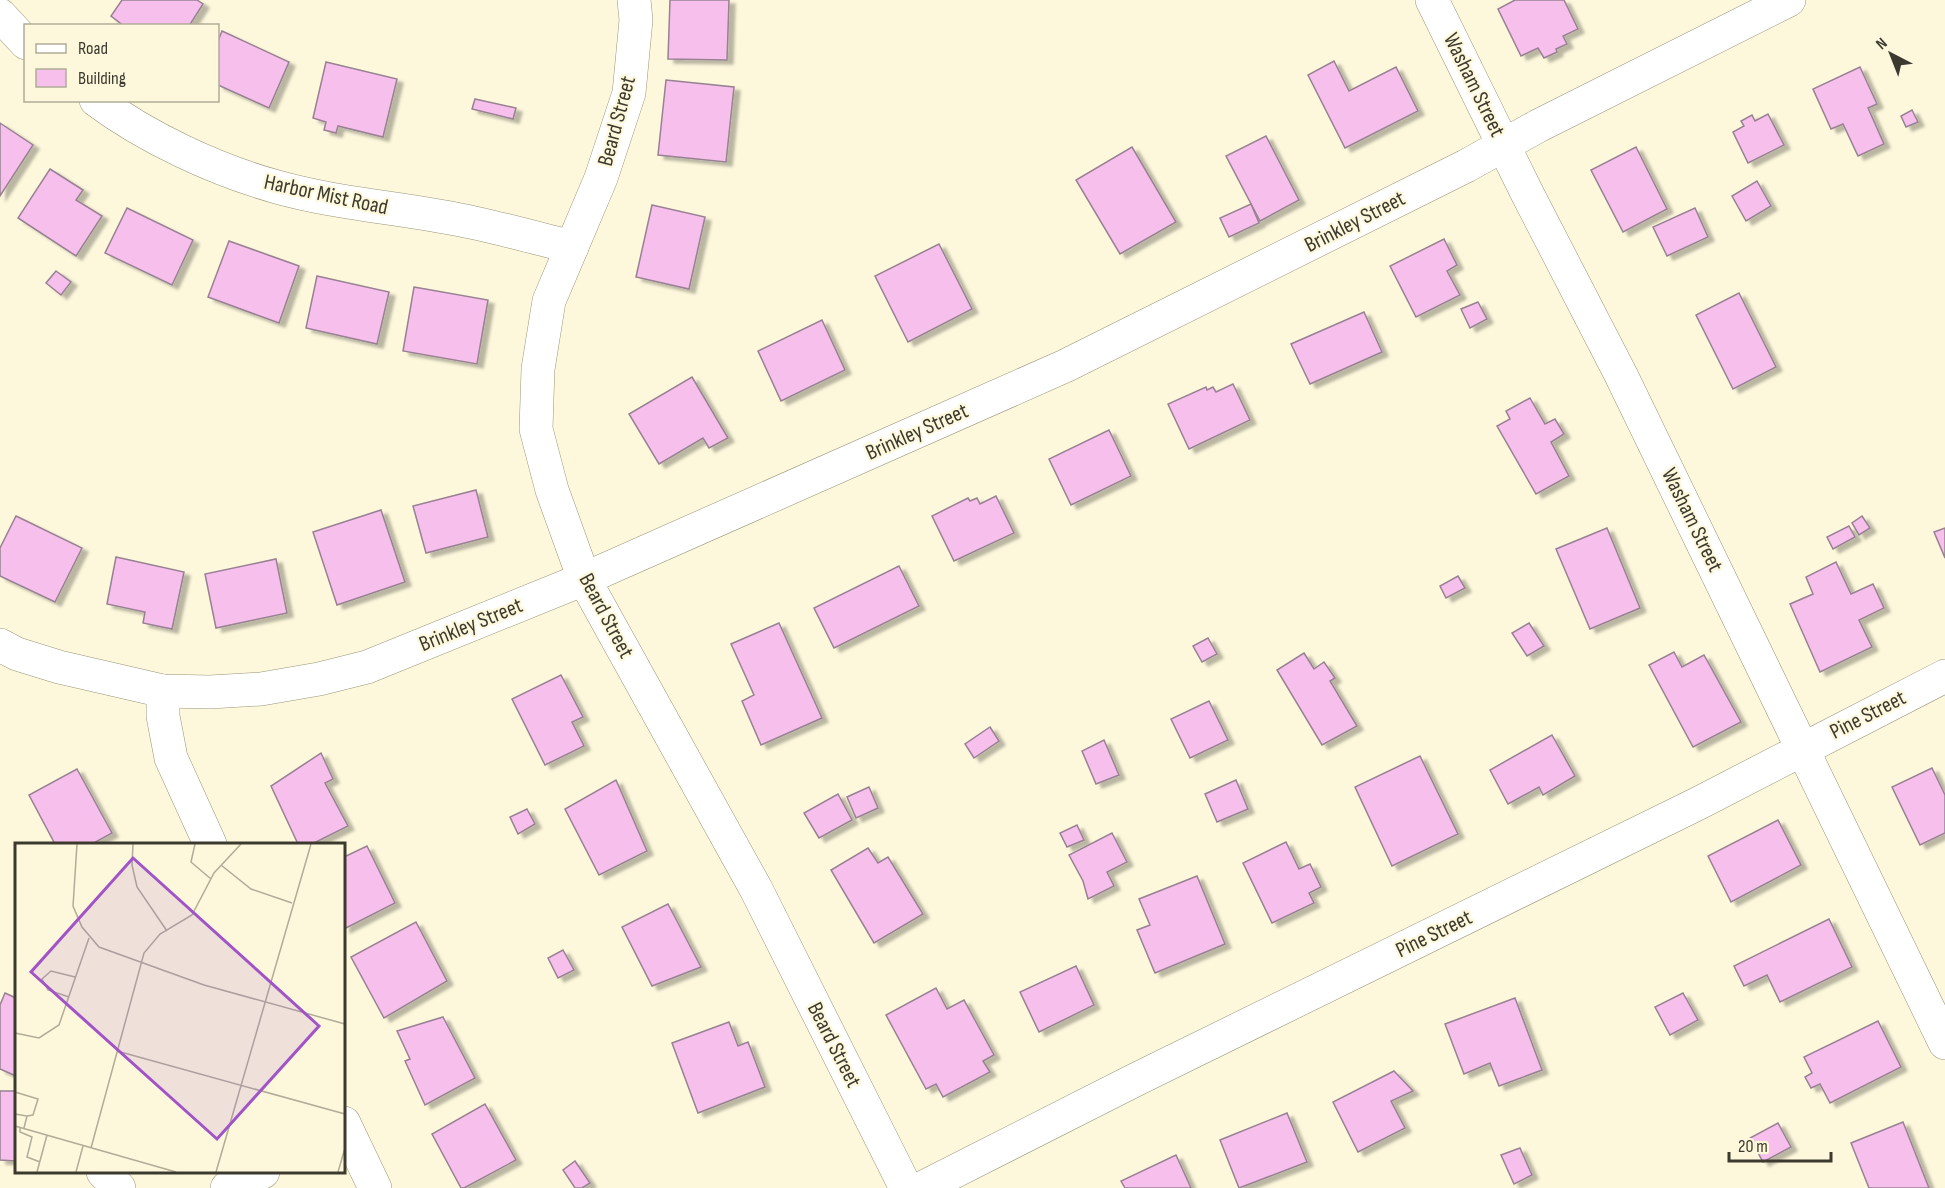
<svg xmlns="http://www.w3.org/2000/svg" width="1945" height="1188" font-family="'Sofia Sans Condensed',sans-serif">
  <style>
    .building { fill: #f7c0ec; stroke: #988193; stroke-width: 1.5; filter: url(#shadow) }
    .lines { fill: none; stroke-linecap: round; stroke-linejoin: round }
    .minor-casing { stroke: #99957a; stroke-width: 34 }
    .minor { stroke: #fff; stroke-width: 33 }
    .labels { text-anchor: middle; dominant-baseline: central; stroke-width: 4.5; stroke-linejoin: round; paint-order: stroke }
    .street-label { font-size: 22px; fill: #3c3a2f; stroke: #fdf8dc }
    .inset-road { fill: none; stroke: #b0ac97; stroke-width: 1.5 }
    .view { fill: #a054c7; fill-opacity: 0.15; stroke: #a054c7; stroke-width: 3 }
    .inset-edge { fill: none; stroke: #3c3a2f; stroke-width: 3 }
  </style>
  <defs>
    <filter id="shadow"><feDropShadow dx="6" dy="4" stdDeviation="1.5" flood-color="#0004"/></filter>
  </defs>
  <rect width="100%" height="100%" fill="#fdf8dc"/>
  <g class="building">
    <polygon points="122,0 197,0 203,4 189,26 124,26 111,16"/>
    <polygon points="670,0 729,0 727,60 668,59"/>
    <polygon points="1515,0 1564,0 1578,29 1563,36 1567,44 1556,49 1557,52 1544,58 1538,48 1521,56 1498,9"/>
    <polygon points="222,31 289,62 269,108 218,85 218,41"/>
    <polygon points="1334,61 1349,91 1396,67 1418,111 1345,148 1308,75"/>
    <polygon points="326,62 397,79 383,137 338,126 336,133 324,130 326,122 313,118"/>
    <polygon points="1860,67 1877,104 1868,108 1884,144 1858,156 1843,124 1831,129 1813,89"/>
    <polygon points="666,80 734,87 726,162 658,155"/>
    <polygon points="475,99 516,108 513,119 472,109"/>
    <polygon points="1912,110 1918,122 1906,127 1901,116"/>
    <polygon points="1768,114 1784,145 1748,163 1733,132 1744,126 1741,121 1752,115 1755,121"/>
    <polygon points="0,123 33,145 0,196"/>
    <polygon points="1266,136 1299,200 1260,221 1226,156"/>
    <polygon points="1132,147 1176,222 1120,254 1076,180"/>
    <polygon points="1636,147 1667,209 1623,232 1591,170"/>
    <polygon points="50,169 83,190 76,200 102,216 76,256 18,218"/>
    <polygon points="1757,181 1771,206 1746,221 1732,196"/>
    <polygon points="1251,204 1259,223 1229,237 1220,218"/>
    <polygon points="652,205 705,217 689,289 636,277"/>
    <polygon points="127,208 193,240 172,285 105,253"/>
    <polygon points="1695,208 1708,237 1667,256 1653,227"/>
    <polygon points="1444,239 1457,265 1447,271 1460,295 1416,317 1390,266"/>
    <polygon points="229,241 299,266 279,323 208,297"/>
    <polygon points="939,244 972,309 908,342 875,276"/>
    <polygon points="56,271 71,282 61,295 46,283"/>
    <polygon points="317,276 389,292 377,344 306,328"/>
    <polygon points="414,287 488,300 477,364 403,351"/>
    <polygon points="1739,293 1776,367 1733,389 1696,315"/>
    <polygon points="1478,302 1487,319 1470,328 1461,309"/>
    <polygon points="1364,312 1382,352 1310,384 1291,344"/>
    <polygon points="822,320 845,370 781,401 758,351"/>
    <polygon points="692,377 728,438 709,448 703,438 659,464 629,414"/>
    <polygon points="1233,384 1250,420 1189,449 1168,404 1206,387 1207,390 1213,387 1216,392"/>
    <polygon points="1530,398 1545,424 1555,419 1564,434 1551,442 1569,476 1536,494 1497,426 1510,419 1506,411"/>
    <polygon points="1109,430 1131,476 1071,505 1049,459"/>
    <polygon points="476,490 488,537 426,553 413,506"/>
    <polygon points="996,496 1014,533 954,561 932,516 968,498 970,501 977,498 980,504"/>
    <polygon points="381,510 405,582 337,605 313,532"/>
    <polygon points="16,516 82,548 55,602 0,576 0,548"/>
    <polygon points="1862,516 1870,528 1859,535 1852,523"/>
    <polygon points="1849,526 1855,537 1833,549 1827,537"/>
    <polygon points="1607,528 1640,608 1590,629 1556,549"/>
    <polygon points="1945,528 1945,558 1934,532"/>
    <polygon points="116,557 184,572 172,629 143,623 145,612 107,604"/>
    <polygon points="276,559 287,613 216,628 205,574"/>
    <polygon points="1836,562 1851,594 1873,584 1884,608 1859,620 1872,647 1820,672 1790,604 1813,594 1806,577"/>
    <polygon points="899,566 919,606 834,648 814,608"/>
    <polygon points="1458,576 1465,588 1446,598 1440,586"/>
    <polygon points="779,623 822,718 761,745 742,701 754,695 731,644"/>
    <polygon points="1529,623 1544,646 1527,656 1512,633"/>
    <polygon points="1208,638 1217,654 1202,662 1193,646"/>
    <polygon points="1674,652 1682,667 1704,655 1741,722 1693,747 1649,665"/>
    <polygon points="1304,653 1314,669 1324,662 1335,678 1330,681 1357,726 1322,745 1277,670"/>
    <polygon points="561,675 583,717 572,722 584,746 545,765 512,699"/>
    <polygon points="1209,701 1228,740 1190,758 1171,719"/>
    <polygon points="990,727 999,741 974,758 965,744"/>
    <polygon points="1552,735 1575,776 1543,795 1539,787 1508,804 1490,770"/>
    <polygon points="1104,740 1119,775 1096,784 1082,751"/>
    <polygon points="321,753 333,779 325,783 348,826 312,844 298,844 271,786"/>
    <polygon points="1420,756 1458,834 1392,866 1355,787"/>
    <polygon points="1932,768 1945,795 1945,833 1920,845 1892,787"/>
    <polygon points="77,769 112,833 92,844 55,844 29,795"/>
    <polygon points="616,780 647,851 599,875 565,809"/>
    <polygon points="1236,780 1248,809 1217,822 1205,794"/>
    <polygon points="869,787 878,808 856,818 847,797"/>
    <polygon points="838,794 852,820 819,838 804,813"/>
    <polygon points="527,809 535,824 518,834 510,817"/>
    <polygon points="1778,820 1801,865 1731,902 1708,856"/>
    <polygon points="1077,825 1084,840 1067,847 1060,833"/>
    <polygon points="1112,833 1127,862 1107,872 1114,886 1088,899 1083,881 1069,855"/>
    <polygon points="1286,842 1299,869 1310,864 1321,887 1309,893 1314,903 1272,923 1243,863"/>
    <polygon points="367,846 395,903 344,929 344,857"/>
    <polygon points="868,848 878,863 888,857 923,914 874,943 831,870"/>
    <polygon points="1197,876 1225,944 1155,973 1137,930 1150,925 1139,899"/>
    <polygon points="668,904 701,967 652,986 622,927"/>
    <polygon points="1829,919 1852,967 1780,1002 1767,975 1744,986 1734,966"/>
    <polygon points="416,922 447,981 384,1018 351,957"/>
    <polygon points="563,950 574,970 558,978 548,958"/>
    <polygon points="1076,966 1094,1005 1039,1032 1020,992"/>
    <polygon points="936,988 947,1009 964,1000 994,1055 983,1061 990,1072 943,1097 936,1084 926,1089 886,1015"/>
    <polygon points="5,993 16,998 16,1076 0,1069 0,1005"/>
    <polygon points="1683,993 1698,1020 1670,1035 1655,1007"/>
    <polygon points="1515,998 1542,1070 1499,1086 1490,1063 1464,1074 1445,1024"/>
    <polygon points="443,1017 475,1078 425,1105 405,1061 410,1059 397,1031"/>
    <polygon points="1878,1021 1901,1067 1830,1103 1820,1084 1811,1088 1805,1077 1812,1073 1804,1057"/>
    <polygon points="729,1022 738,1046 748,1042 765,1087 698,1113 672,1043"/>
    <polygon points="1394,1071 1413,1091 1391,1101 1405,1128 1358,1152 1333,1102"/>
    <polygon points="0,1091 16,1091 16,1161 0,1160"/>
    <polygon points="485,1104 516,1160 464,1188 461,1188 432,1134"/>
    <polygon points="1287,1113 1307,1162 1239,1188 1220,1140"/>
    <polygon points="1903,1122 1929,1188 1869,1188 1851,1143"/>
    <polygon points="1778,1123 1791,1147 1763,1162 1750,1138"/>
    <polygon points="1520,1148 1532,1175 1514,1184 1501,1155"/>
    <polygon points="1176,1155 1191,1188 1125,1188 1121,1181"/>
    <polygon points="575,1161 590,1183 582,1188 575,1188 563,1170"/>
  </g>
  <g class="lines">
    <g class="minor-casing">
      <g id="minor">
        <polyline points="634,0 636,20 629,93 601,178 549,301 538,369 536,429 552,490 584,579 756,889 906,1188"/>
        <polyline points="1432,0 1527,193 1621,375 1945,1043"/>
        <polyline points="0,15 26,43"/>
        <path d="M 96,100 C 147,138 216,170 277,187 C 341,205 409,208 475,223 C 507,230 540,239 572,247"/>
        <polyline points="0,645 17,654 59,667 163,691 210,692 261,689 319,679 367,667 584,579 1065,366 1466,166 1538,126 1789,0"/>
        <polyline points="163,691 163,716 171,758 210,844"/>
        <polyline points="344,1123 375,1188"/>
        <polyline points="103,1172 119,1188"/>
        <polyline points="227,1188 263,1172"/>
        <polyline points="922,1188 1137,1079 1697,804 1945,676"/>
      </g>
    </g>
    <use href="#minor" class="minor"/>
  </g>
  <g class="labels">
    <g class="street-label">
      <text transform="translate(1474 85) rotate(64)">Washam Street</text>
      <text transform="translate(617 121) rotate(-75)">Beard Street</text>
      <text transform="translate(326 195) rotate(12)">Harbor Mist Road</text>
      <text transform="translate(1355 222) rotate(-27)">Brinkley Street</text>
      <text transform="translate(917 432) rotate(-24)">Brinkley Street</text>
      <text transform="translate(1692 520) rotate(64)">Washam Street</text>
      <text transform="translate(606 616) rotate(62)">Beard Street</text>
      <text transform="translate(471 625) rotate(-22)">Brinkley Street</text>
      <text transform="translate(1868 715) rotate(-27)">Pine Street</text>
      <text transform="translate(1434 934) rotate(-26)">Pine Street</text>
      <text transform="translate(834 1045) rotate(63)">Beard Street</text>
    </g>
  </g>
  <g transform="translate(15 843)">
    <rect width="330" height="330" fill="#fdf8dc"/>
    <path class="inset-road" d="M 62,1 L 58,63 L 67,84 L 84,104 L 189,142 L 330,181M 118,1 L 117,22 L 122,44 L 152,88M 180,1 L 176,19 L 196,36M 206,22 L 236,46 L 277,60M 54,154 L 33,147 L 27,136 L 36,128 L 60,134M 0,190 L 24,195 L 44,182 L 74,95M 102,208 L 330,271M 0,249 L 23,256 L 18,272 L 12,273M 0,271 L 12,273 L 9,285M 0,283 L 161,329M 5,284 L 5,289 L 17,294 L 12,314 L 25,319M 76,305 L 129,110 L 145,91 L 177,72 L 199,30 L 226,1M 22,329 L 32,292M 61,329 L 68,303M 201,329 L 296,1M 323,329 L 330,305"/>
    <path class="view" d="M 118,15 L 304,183 L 202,296 L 16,129 Z"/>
    <rect width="330" height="330" class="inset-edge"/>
  </g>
  <rect x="24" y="24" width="195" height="78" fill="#fdf8dc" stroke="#b0ac97" stroke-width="1.5"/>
  <rect x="36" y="44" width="30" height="9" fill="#ffffff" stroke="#b0ac97" stroke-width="1.5"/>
  <text x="78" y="54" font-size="18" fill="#3c3a2f">Road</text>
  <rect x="36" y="69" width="30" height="18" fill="#f7c0ec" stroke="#b0ac97" stroke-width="1.5"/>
  <text x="78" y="84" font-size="18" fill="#3c3a2f">Building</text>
  <g transform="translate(1891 54) rotate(318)" stroke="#fdf8dc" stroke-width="4.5" paint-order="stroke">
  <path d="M0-4.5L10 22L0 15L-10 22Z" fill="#3c3a2f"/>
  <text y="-9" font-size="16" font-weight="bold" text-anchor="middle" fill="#3c3a2f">N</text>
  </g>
  <path d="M1729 1152v9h102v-9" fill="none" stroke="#3c3a2f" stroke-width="3"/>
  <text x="1738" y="1152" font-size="18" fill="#3c3a2f" stroke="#fdf8dc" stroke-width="4.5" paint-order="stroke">20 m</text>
</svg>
